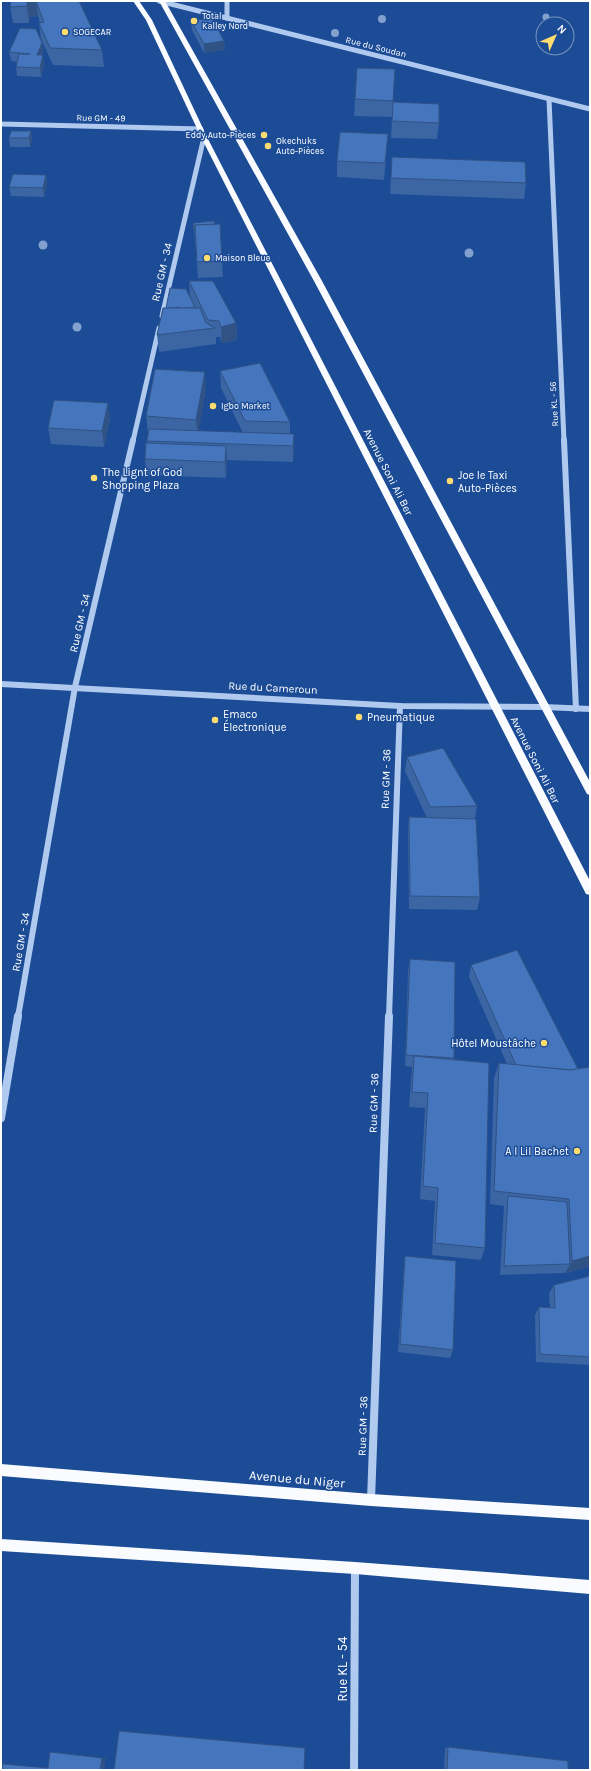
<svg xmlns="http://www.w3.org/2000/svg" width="591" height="1771" font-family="Karla,sans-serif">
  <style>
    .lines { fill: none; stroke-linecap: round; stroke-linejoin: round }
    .minor-far2 { stroke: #b0caef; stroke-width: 5 }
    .minor-far1 { stroke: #b0caef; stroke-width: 6 }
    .minor { stroke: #b0caef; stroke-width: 8 }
    .major { fill: #f9fbff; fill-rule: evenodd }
    .tree { fill: #83a1ce }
    .wall { fill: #3b65a3 }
    .shaded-wall { fill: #305284 }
    .building { fill: #4575bd; stroke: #305284 }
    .poi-dot { fill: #ffdc6f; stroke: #1c4c96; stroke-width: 1.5 }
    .labels { text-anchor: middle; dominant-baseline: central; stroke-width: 3; stroke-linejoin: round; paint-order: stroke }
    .far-poi-label { font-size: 9px; fill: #fff; stroke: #1c4c96; text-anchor: start }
    .far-street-label { font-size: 9px; fill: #fff; stroke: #1c4c96 }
    .street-label { font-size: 11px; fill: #fff; stroke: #1c4c96 }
    .poi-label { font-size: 11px; fill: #fff; stroke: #1c4c96; text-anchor: start }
    .near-street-label { font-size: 13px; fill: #fff; stroke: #1c4c96 }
  </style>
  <rect width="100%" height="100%" fill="#1c4c96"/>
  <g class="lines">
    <g class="minor-far2">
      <polyline points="159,1 590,109"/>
      <polyline points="227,1 227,18"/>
      <polyline points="549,99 564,441"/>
      <polyline points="1,124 201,129"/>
      <polyline points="162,316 204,137"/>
      <polyline points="133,441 159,328"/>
    </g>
    <g class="minor-far1">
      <polyline points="564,440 576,709"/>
      <polyline points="1,684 400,706 544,707 590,709"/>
      <polyline points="18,1017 75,687 133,440"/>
      <polyline points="389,1017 400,706"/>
    </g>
    <g class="minor">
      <polyline points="1,1118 18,1016"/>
      <polyline points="371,1500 389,1016"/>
      <polyline points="354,1770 355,1568"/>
    </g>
    <g class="major">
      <polygon points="133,1 139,1 152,20 207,137 590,881 590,895 586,894 201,137 146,20"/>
      <polygon points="159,1 165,1 322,281 590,782 590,795 587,794 314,281"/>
      <polygon points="1,1464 371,1494 590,1508 590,1520 371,1506 1,1476"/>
      <polygon points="1,1539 355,1562 590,1580 590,1594 355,1574 1,1551"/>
    </g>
  </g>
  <g class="tree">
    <circle cx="546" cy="17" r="3.5"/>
    <circle cx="382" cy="19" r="4"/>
    <circle cx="335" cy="33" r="4"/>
    <circle cx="43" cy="245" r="4.5"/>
    <circle cx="469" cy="253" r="4.5"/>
    <circle cx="77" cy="327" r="4.5"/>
  </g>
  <g class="wall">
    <polygon points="11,1 79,1 102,50 104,67 53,65 41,39 39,23 40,23 38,16 30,17 29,23 13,23 10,7"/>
    <polygon points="191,21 224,41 225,50 204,53 192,30"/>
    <polygon points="42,43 43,51 42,55 44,64 41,77 17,76 16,67 17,62 11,61 9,52"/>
    <polygon points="395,69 393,102 439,123 437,139 391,138 392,117 354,116 355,99"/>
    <polygon points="31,131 32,140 30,147 10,147 9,138"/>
    <polygon points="388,134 384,180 337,177 337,161"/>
    <polygon points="392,157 526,183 524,199 390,194"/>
    <polygon points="46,175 47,184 44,197 11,196 9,187"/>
    <polygon points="193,223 220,224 223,277 198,278 195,239"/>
    <polygon points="189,281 236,323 237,340 222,343 220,337 216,337 216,344 159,352 157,335 166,308 190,297"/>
    <polygon points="220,371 290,422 290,434 294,434 293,462 227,460 226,478 146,475 145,459 148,433 146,416 206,388 198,431 243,433 221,388"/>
    <polygon points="110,419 104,447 51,444 48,428"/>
    <polygon points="407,757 477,806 475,819 480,897 477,910 409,909 408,831 409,817 427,818 405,771"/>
    <polygon points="410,959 454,1058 453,1060 485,1248 481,1260 432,1255 435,1201 420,1199 425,1108 409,1107 412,1067 405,1066 408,971"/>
    <polygon points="471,965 578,1069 590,1067 590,1267 565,1273 500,1275 504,1206 490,1204 494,1078 499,1063 507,1064 469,977"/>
    <polygon points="405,1256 453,1350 450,1358 398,1352 404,1265"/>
    <polygon points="590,1276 590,1365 536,1362 535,1315 539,1307 550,1308 549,1293 554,1285"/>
    <polygon points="448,1747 568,1770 444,1770 445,1748"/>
  </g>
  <g class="shaded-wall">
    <polygon points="27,1 36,1 38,16 30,17 29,23 27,6"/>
    <polygon points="224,41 225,50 204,53 204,44"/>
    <polygon points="42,43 43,51 38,64 37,55"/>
    <polygon points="43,55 44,64 41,77 40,68"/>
    <polygon points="31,131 32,140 30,147 29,138"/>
    <polygon points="46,175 47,184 44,197 43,188"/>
    <polygon points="236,323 237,340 222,343 221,327"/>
    <polygon points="205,372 206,388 198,436 196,420"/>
    <polygon points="108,403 110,419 104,447 102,431"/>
    <polygon points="294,434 294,451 293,462 293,446"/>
    <polygon points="226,446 227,462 226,478 225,462"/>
    <polygon points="590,1256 590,1267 565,1273 572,1261"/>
    <polygon points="102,1758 106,1758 104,1770 100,1770"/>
  </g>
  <g class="building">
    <polygon points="11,1 28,1 27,1 27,6 10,7"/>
    <polygon points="36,1 79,1 102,50 50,48 39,23 44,22"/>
    <polygon points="212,18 224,41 204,44 191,21"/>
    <polygon points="20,28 36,29 42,43 37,55 43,55 40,68 16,67 19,54 30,54 9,52"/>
    <polygon points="357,68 395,69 393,101 355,99"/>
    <polygon points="393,102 439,104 439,123 392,121"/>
    <polygon points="11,131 31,131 29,138 9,138"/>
    <polygon points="340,132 388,134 385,163 337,161"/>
    <polygon points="392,157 525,162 526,183 391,178"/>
    <polygon points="13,174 46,175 43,188 9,187"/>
    <polygon points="214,221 215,224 195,225 195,230 194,231 193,223"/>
    <polygon points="220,224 222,261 197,262 195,225"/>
    <polygon points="189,281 213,281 236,323 221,327 219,321 208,320"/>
    <polygon points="170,288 186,289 195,307 191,308 178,308 178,307 173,308 166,308"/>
    <polygon points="163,308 200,308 206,323 215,328 157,335"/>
    <polygon points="260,363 290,422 245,421 220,371"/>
    <polygon points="155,369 205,372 196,420 146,416"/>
    <polygon points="54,400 108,403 102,431 48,428"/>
    <polygon points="149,429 294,434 293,446 147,441"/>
    <polygon points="146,443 226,446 225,462 145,459"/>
    <polygon points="443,748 477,806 430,807 407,757"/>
    <polygon points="409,817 476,819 480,897 410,896"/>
    <polygon points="517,950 578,1069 570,1070 516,1065 471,965"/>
    <polygon points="410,959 455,962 454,1058 406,1055"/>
    <polygon points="414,1056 489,1063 485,1248 435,1243 438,1188 423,1186 428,1093 412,1092"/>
    <polygon points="499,1063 570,1070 590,1067 590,1256 572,1261 569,1199 494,1191"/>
    <polygon points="508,1196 567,1202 570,1264 504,1266"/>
    <polygon points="405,1256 456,1261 453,1350 400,1344"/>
    <polygon points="590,1276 590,1357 540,1354 539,1307 555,1308 554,1285"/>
    <polygon points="119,1731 305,1748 304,1770 114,1770"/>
    <polygon points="448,1747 568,1761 568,1770 447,1770"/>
    <polygon points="50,1752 102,1758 100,1770 2,1770 3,1764 48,1768"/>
  </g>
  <g class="poi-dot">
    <circle cx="194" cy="21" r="4"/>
    <circle cx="65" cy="32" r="4"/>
    <circle cx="264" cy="135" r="4"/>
    <circle cx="268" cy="146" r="4"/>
    <circle cx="207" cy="258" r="4"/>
    <circle cx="213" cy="406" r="4"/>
    <circle cx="94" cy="478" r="4"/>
    <circle cx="450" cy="481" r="4"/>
    <circle cx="359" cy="717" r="4"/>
    <circle cx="215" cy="720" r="4"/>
    <circle cx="544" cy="1043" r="4"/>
    <circle cx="577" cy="1151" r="4"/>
  </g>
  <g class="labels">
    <g class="far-poi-label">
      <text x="202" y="16">Total<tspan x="202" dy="10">Kalley Nord</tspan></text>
      <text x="73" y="32">SOGECAR</text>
      <text x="256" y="135" text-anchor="end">Eddy Auto-Pièces</text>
      <text x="276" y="141">Okechuks<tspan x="276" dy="10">Auto-Pièces</tspan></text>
      <text x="215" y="258">Maison Bleue</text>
      <text x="221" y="406">Igbo Market</text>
    </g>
    <g class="far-street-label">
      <text transform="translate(376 47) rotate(14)">Rue du Soudan</text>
      <text transform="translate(101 118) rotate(1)">Rue GM - 49</text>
      <text transform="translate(554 404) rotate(-93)">Rue KL - 56</text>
    </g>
    <g class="street-label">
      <text transform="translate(162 272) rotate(-77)">Rue GM - 34</text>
      <text transform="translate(388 472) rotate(63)">Avenue Soni Ali Ber</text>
      <text transform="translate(80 623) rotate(-77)">Rue GM - 34</text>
      <text transform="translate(273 688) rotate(3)">Rue du Cameroun</text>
      <text transform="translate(535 760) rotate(63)">Avenue Soni Ali Ber</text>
      <text transform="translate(386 779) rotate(-88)">Rue GM - 36</text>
      <text transform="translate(21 942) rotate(-80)">Rue GM - 34</text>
      <text transform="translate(374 1103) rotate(-88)">Rue GM - 36</text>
      <text transform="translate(363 1426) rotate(-88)">Rue GM - 36</text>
    </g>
    <g class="poi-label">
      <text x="102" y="472">The Lignt of God<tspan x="102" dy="13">Shopping Plaza</tspan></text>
      <text x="458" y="475">Joe le Taxi<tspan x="458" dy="13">Auto-Pièces</tspan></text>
      <text x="223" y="714">Emaco<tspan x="223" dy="13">Électronique</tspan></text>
      <text x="367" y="717">Pneumatique</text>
      <text x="536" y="1043" text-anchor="end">Hôtel Moustâche</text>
      <text x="569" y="1151" text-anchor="end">A I Lil Bachet</text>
    </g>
    <g class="near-street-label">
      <text transform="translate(297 1479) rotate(5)">Avenue du Niger</text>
      <text transform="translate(342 1669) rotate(-90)">Rue KL - 54</text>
    </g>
  </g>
  <rect width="591" height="1771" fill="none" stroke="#ffffff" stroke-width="4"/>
  <g transform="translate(555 36) rotate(45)"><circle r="19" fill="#1c4c96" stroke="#7794c0"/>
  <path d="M0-3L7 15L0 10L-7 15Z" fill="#ffdc6f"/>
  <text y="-6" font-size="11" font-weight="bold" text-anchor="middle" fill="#ffffff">N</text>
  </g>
</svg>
